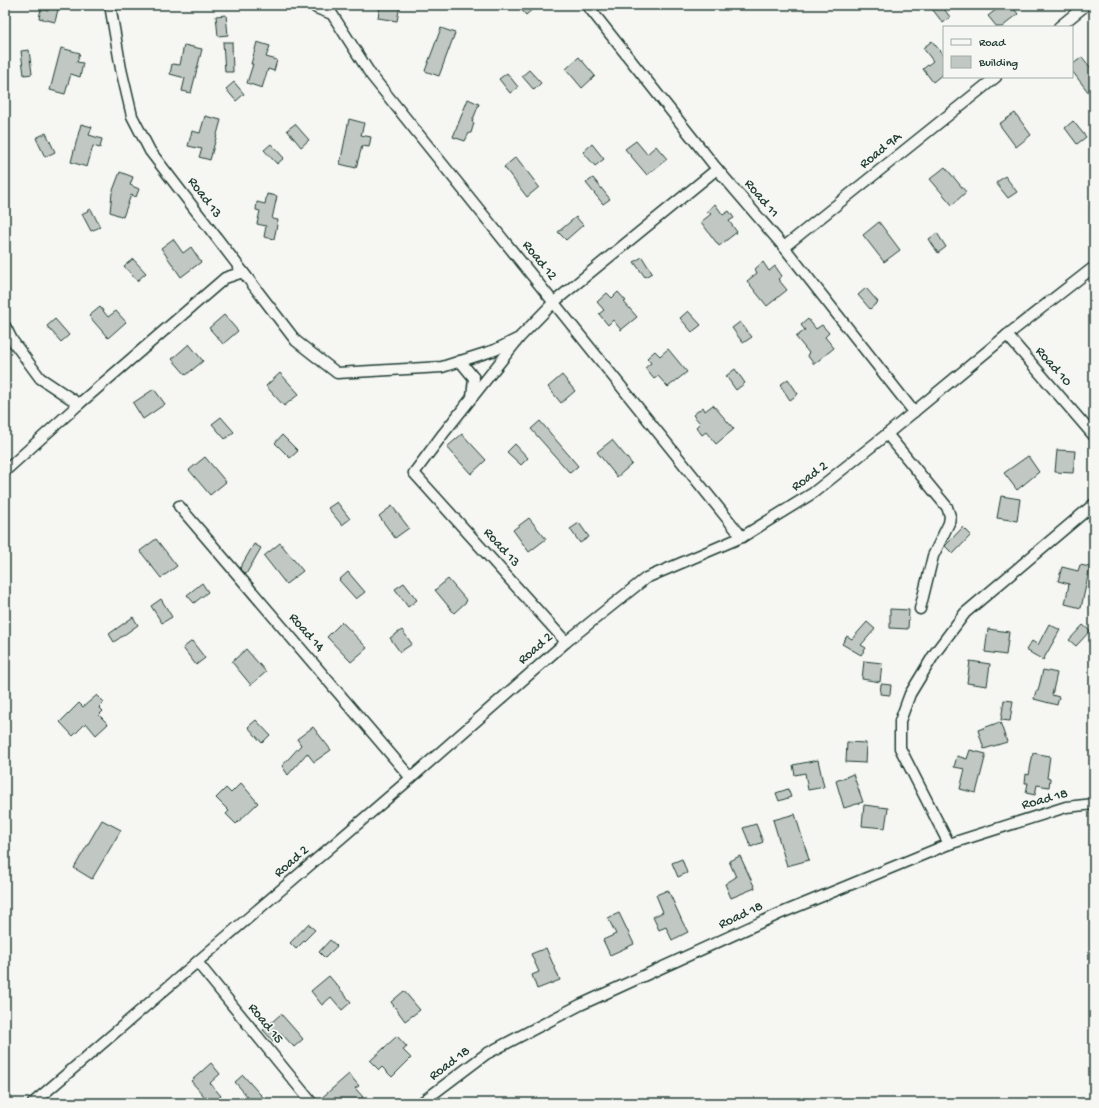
<svg xmlns="http://www.w3.org/2000/svg" width="1099" height="1108" font-family="'Gochi Hand',sans-serif">
  <style>
    .building { fill: #c1c8c3; stroke: #1f3d34 }
    .lines { fill: none; stroke-linecap: round; stroke-linejoin: round }
    .street-casing { stroke: #1f3d34; stroke-width: 13 }
    .street { stroke: #f6f6f2; stroke-width: 10 }
    .labels { text-anchor: middle; dominant-baseline: central; stroke-width: 3.5; stroke-linejoin: round; paint-order: stroke }
    .street-label { font-size: 14px; fill: #1f3d34; stroke: #f6f6f2 }
  </style>
  <rect width="100%" height="100%" fill="#f6f6f2"/>
  <filter id="ink" filterUnits="userSpaceOnUse"><feTurbulence type="fractalNoise" baseFrequency=".025" numOctaves="2"/><feDisplacementMap in="SourceGraphic" scale="8" xChannelSelector="R" yChannelSelector="G"/><feConvolveMatrix kernelMatrix="1 2 1 2 8 2 1 2 1" color-interpolation-filters="sRGB"/></filter>
  <g filter="url(#ink)">
    <g class="building">
      <polygon points="49,5 59,5 55,22 39,18 41,9 48,11"/>
      <polygon points="380,5 400,5 397,21 378,18"/>
      <polygon points="517,5 537,5 526,15"/>
      <polygon points="929,5 941,5 950,17 943,23"/>
      <polygon points="994,5 1011,5 1018,14 1002,27 997,27 988,16 997,9"/>
      <polygon points="226,15 228,35 218,36 216,16"/>
      <polygon points="441,28 455,33 439,76 425,71"/>
      <polygon points="932,41 944,56 944,73 933,82 923,69 933,61 923,48"/>
      <polygon points="223,42 232,42 233,72 225,72"/>
      <polygon points="257,42 270,46 266,57 277,60 274,71 268,69 262,88 247,83 253,64 251,64"/>
      <polygon points="184,45 202,49 191,93 182,91 185,78 170,74 172,64 180,65"/>
      <polygon points="61,48 80,53 77,62 83,63 80,77 71,74 65,94 50,90"/>
      <polygon points="29,50 32,74 24,75 21,51"/>
      <polygon points="579,57 595,76 582,88 566,69"/>
      <polygon points="1082,57 1094,72 1094,89 1089,93 1072,71 1072,65"/>
      <polygon points="529,70 541,83 534,90 522,76"/>
      <polygon points="507,73 518,87 510,93 499,79"/>
      <polygon points="234,82 244,94 236,101 226,89"/>
      <polygon points="468,99 479,104 472,122 474,123 471,133 469,133 465,141 453,137"/>
      <polygon points="1015,113 1031,135 1016,147 999,124"/>
      <polygon points="205,116 221,120 210,160 199,157 202,149 188,146 192,131 200,133"/>
      <polygon points="349,119 364,123 361,135 371,137 369,147 362,146 356,168 340,164"/>
      <polygon points="1073,121 1086,137 1077,144 1065,128"/>
      <polygon points="81,124 92,127 89,135 102,139 100,148 93,146 87,167 71,162"/>
      <polygon points="295,124 309,140 301,147 287,130"/>
      <polygon points="46,133 55,152 45,157 36,138"/>
      <polygon points="636,141 647,154 656,146 667,159 647,175 625,149"/>
      <polygon points="271,144 284,158 277,164 264,150"/>
      <polygon points="592,144 604,159 595,166 583,152"/>
      <polygon points="516,157 539,187 527,197 504,167"/>
      <polygon points="945,167 966,192 952,205 930,179"/>
      <polygon points="120,172 133,177 130,185 139,189 136,197 131,195 123,217 110,212 112,193"/>
      <polygon points="1005,176 1017,192 1008,198 996,183"/>
      <polygon points="593,178 610,199 603,204 586,183"/>
      <polygon points="267,194 277,196 272,219 278,220 274,239 264,237 266,226 257,224 260,211 256,210 257,202 265,204"/>
      <polygon points="715,204 723,215 729,211 734,218 729,221 737,232 719,246 701,222 711,214 707,211"/>
      <polygon points="91,209 100,227 91,231 82,214"/>
      <polygon points="576,217 583,225 566,240 558,232"/>
      <polygon points="879,222 900,250 884,262 863,235"/>
      <polygon points="937,233 946,247 938,253 929,239"/>
      <polygon points="173,239 183,253 191,247 201,262 181,277 161,248"/>
      <polygon points="642,257 652,273 645,277 634,262"/>
      <polygon points="133,259 146,273 137,281 124,266"/>
      <polygon points="763,262 769,271 775,266 782,276 778,279 787,290 767,306 747,281 757,273 755,269"/>
      <polygon points="866,288 878,302 870,309 858,295"/>
      <polygon points="618,292 626,301 624,302 637,317 621,330 613,320 608,325 599,314 604,310 597,302 607,293 612,298"/>
      <polygon points="100,307 108,317 116,311 126,322 108,338 89,316"/>
      <polygon points="688,311 701,325 692,332 680,318"/>
      <polygon points="224,315 238,331 223,344 209,328"/>
      <polygon points="55,319 69,335 61,342 47,326"/>
      <polygon points="808,319 816,329 822,325 829,333 825,337 834,348 814,364 807,355 809,353 796,337 805,330 801,325"/>
      <polygon points="740,322 752,337 743,343 732,328"/>
      <polygon points="189,344 203,361 186,375 172,359"/>
      <polygon points="668,349 687,372 668,387 658,376 654,379 645,368 651,363 647,358 655,351 660,356"/>
      <polygon points="735,369 745,383 736,390 726,376"/>
      <polygon points="280,373 299,394 284,406 266,386"/>
      <polygon points="562,375 575,391 561,403 548,387"/>
      <polygon points="788,379 798,394 790,400 780,385"/>
      <polygon points="154,389 165,404 143,419 133,403"/>
      <polygon points="713,405 734,429 716,444 706,432 702,435 696,427 700,423 693,415 703,407 705,411"/>
      <polygon points="221,417 234,432 225,439 212,424"/>
      <polygon points="540,421 578,466 570,473 531,429"/>
      <polygon points="462,434 486,460 471,474 447,447"/>
      <polygon points="282,435 298,451 290,458 275,443"/>
      <polygon points="612,440 632,464 617,477 597,452"/>
      <polygon points="515,444 528,458 521,465 507,452"/>
      <polygon points="1057,450 1075,451 1073,473 1055,472"/>
      <polygon points="1028,456 1039,472 1017,490 1004,473"/>
      <polygon points="205,457 226,482 210,495 189,470"/>
      <polygon points="1001,496 1020,499 1017,521 997,518"/>
      <polygon points="337,502 350,519 342,525 328,508"/>
      <polygon points="392,506 409,528 395,538 379,516"/>
      <polygon points="529,518 546,539 529,552 513,530"/>
      <polygon points="579,523 589,537 580,543 570,529"/>
      <polygon points="963,527 971,535 953,554 945,546"/>
      <polygon points="156,539 177,566 161,578 140,551"/>
      <polygon points="280,543 303,571 286,584 264,556"/>
      <polygon points="254,544 261,548 246,574 240,568"/>
      <polygon points="1080,565 1090,567 1081,608 1065,604 1069,584 1058,581 1062,567 1078,571"/>
      <polygon points="348,572 365,592 356,599 339,580"/>
      <polygon points="448,579 467,601 454,613 435,590"/>
      <polygon points="202,583 208,592 194,603 187,595"/>
      <polygon points="404,583 417,600 408,607 395,589"/>
      <polygon points="161,599 172,617 162,623 151,606"/>
      <polygon points="890,609 909,610 908,629 890,628"/>
      <polygon points="133,617 138,625 114,642 109,634"/>
      <polygon points="342,622 367,648 351,662 327,637"/>
      <polygon points="867,622 875,629 861,645 866,648 861,655 842,644 847,636 852,639"/>
      <polygon points="1049,624 1060,630 1043,660 1026,650 1032,641 1038,645"/>
      <polygon points="1083,625 1090,631 1076,646 1069,640"/>
      <polygon points="988,629 1009,632 1006,655 985,652"/>
      <polygon points="402,630 412,644 400,652 390,638"/>
      <polygon points="192,641 205,658 196,665 183,648"/>
      <polygon points="246,649 266,672 251,685 232,662"/>
      <polygon points="864,661 882,663 880,682 862,679"/>
      <polygon points="970,661 990,664 987,686 967,683"/>
      <polygon points="1043,670 1057,673 1052,695 1059,697 1057,705 1034,699 1036,691 1038,691"/>
      <polygon points="881,684 891,685 890,695 880,694"/>
      <polygon points="97,695 104,702 99,707 103,711 99,715 108,724 96,735 86,723 73,736 60,722 79,703 83,707"/>
      <polygon points="1004,700 1013,701 1010,721 1001,720"/>
      <polygon points="256,720 270,735 262,743 248,727"/>
      <polygon points="1000,722 1007,742 984,749 978,730"/>
      <polygon points="313,727 331,750 314,762 307,753 288,775 282,766 301,745 297,739"/>
      <polygon points="847,742 866,743 865,763 846,762"/>
      <polygon points="970,750 986,754 976,793 960,789 965,769 954,767 957,756 967,759"/>
      <polygon points="1033,753 1050,756 1047,778 1050,779 1049,787 1037,785 1035,795 1026,793 1028,783 1025,783 1026,774 1029,775"/>
      <polygon points="818,760 824,787 808,790 805,773 795,775 793,765"/>
      <polygon points="853,774 863,802 844,808 836,781"/>
      <polygon points="241,783 258,803 236,824 226,814 229,811 216,798 226,788 231,793"/>
      <polygon points="788,789 791,797 779,801 776,793"/>
      <polygon points="864,805 888,808 885,828 862,826"/>
      <polygon points="795,814 809,860 787,866 773,820"/>
      <polygon points="102,820 121,830 92,879 74,868"/>
      <polygon points="756,824 763,842 751,847 743,828"/>
      <polygon points="740,856 755,888 731,898 725,884 736,877 729,861"/>
      <polygon points="682,859 687,873 678,877 672,863"/>
      <polygon points="668,890 683,923 688,932 672,940 666,927 659,930 653,917 663,912 656,895"/>
      <polygon points="619,913 634,944 610,955 603,940 616,934 608,918"/>
      <polygon points="308,924 315,930 296,949 290,943"/>
      <polygon points="330,940 337,946 325,958 319,952"/>
      <polygon points="546,948 560,980 537,989 532,975 539,972 531,954"/>
      <polygon points="329,976 351,1002 342,1010 331,997 322,1005 311,991"/>
      <polygon points="404,991 420,1010 405,1021 391,1002"/>
      <polygon points="281,1014 303,1039 294,1047 281,1033 273,1041 263,1030"/>
      <polygon points="397,1036 407,1047 403,1050 411,1058 392,1077 382,1067 379,1070 370,1061"/>
      <polygon points="211,1063 220,1074 210,1083 221,1096 213,1103 210,1103 191,1081"/>
      <polygon points="349,1074 359,1086 355,1088 363,1097 357,1103 318,1103 318,1101"/>
      <polygon points="243,1075 258,1092 269,1103 253,1103 235,1082"/>
    </g>
    <g class="lines">
      <g class="street-casing">
        <g id="street">
          <polyline points="110,5 121,69 132,116 150,151 296,341 337,373 442,367 495,350 517,339"/>
          <polyline points="315,5 316,8 332,14 371,75 742,537"/>
          <polyline points="587,5 717,169 784,247 914,412"/>
          <polyline points="1059,27 1086,5"/>
          <polyline points="784,247 996,77"/>
          <polyline points="5,326 12,340 40,378 79,404"/>
          <polyline points="1007,335 1094,436"/>
          <polyline points="460,361 474,378 472,397"/>
          <polyline points="887,434 947,507 950,516 949,523 933,556 920,609"/>
          <polyline points="5,471 79,404 225,278 243,272"/>
          <polyline points="179,506 411,778"/>
          <polyline points="566,642 414,473 443,434 520,337 554,302 717,169"/>
          <polyline points="949,844 900,748 900,721 910,694 935,653 965,613 1094,504"/>
          <polyline points="197,962 312,1103"/>
          <polyline points="33,1103 411,778 566,642 646,578 742,537 813,493 887,434 1007,335 1094,267"/>
          <polyline points="421,1103 486,1054 580,1005 779,914 949,844 1066,807 1094,804"/>
        </g>
      </g>
      <use href="#street" class="street"/>
    </g>
  </g>
  <g class="labels">
    <g class="street-label">
      <text transform="translate(881 151) rotate(-39)">Road 9A</text>
      <text transform="translate(204 198) rotate(53)">Road 13</text>
      <text transform="translate(761 199) rotate(50)">Road 11</text>
      <text transform="translate(539 261) rotate(51)">Road 12</text>
      <text transform="translate(1053 367) rotate(49)">Road 10</text>
      <text transform="translate(810 477) rotate(-36)">Road 2</text>
      <text transform="translate(501 548) rotate(48)">Road 13</text>
      <text transform="translate(306 633) rotate(49)">Road 14</text>
      <text transform="translate(536 649) rotate(-41)">Road 2</text>
      <text transform="translate(1045 800) rotate(-15)">Road 18</text>
      <text transform="translate(292 862) rotate(-41)">Road 2</text>
      <text transform="translate(741 916) rotate(-25)">Road 18</text>
      <text transform="translate(265 1024) rotate(51)">Road 15</text>
      <text transform="translate(450 1064) rotate(-37)">Road 18</text>
    </g>
  </g>
  <rect width="1099" height="1108" fill="none" stroke="#f6f6f2" stroke-width="20"/>
  <rect x="10" y="10" width="1079" height="1088" fill="none" stroke="#1f3d34" stroke-width="1.5" filter="url(#ink)"/>
  <rect x="943" y="26" width="130" height="52" fill="#f6f6f2" stroke="#a0aca6"/>
  <rect x="951" y="39" width="20" height="6" fill="#f6f6f2" stroke="#a0aca6"/>
  <text x="979" y="46" font-size="12" fill="#1f3d34">Road</text>
  <rect x="951" y="56" width="20" height="12" fill="#c1c8c3" stroke="#a0aca6"/>
  <text x="979" y="66" font-size="12" fill="#1f3d34">Building</text>
</svg>
